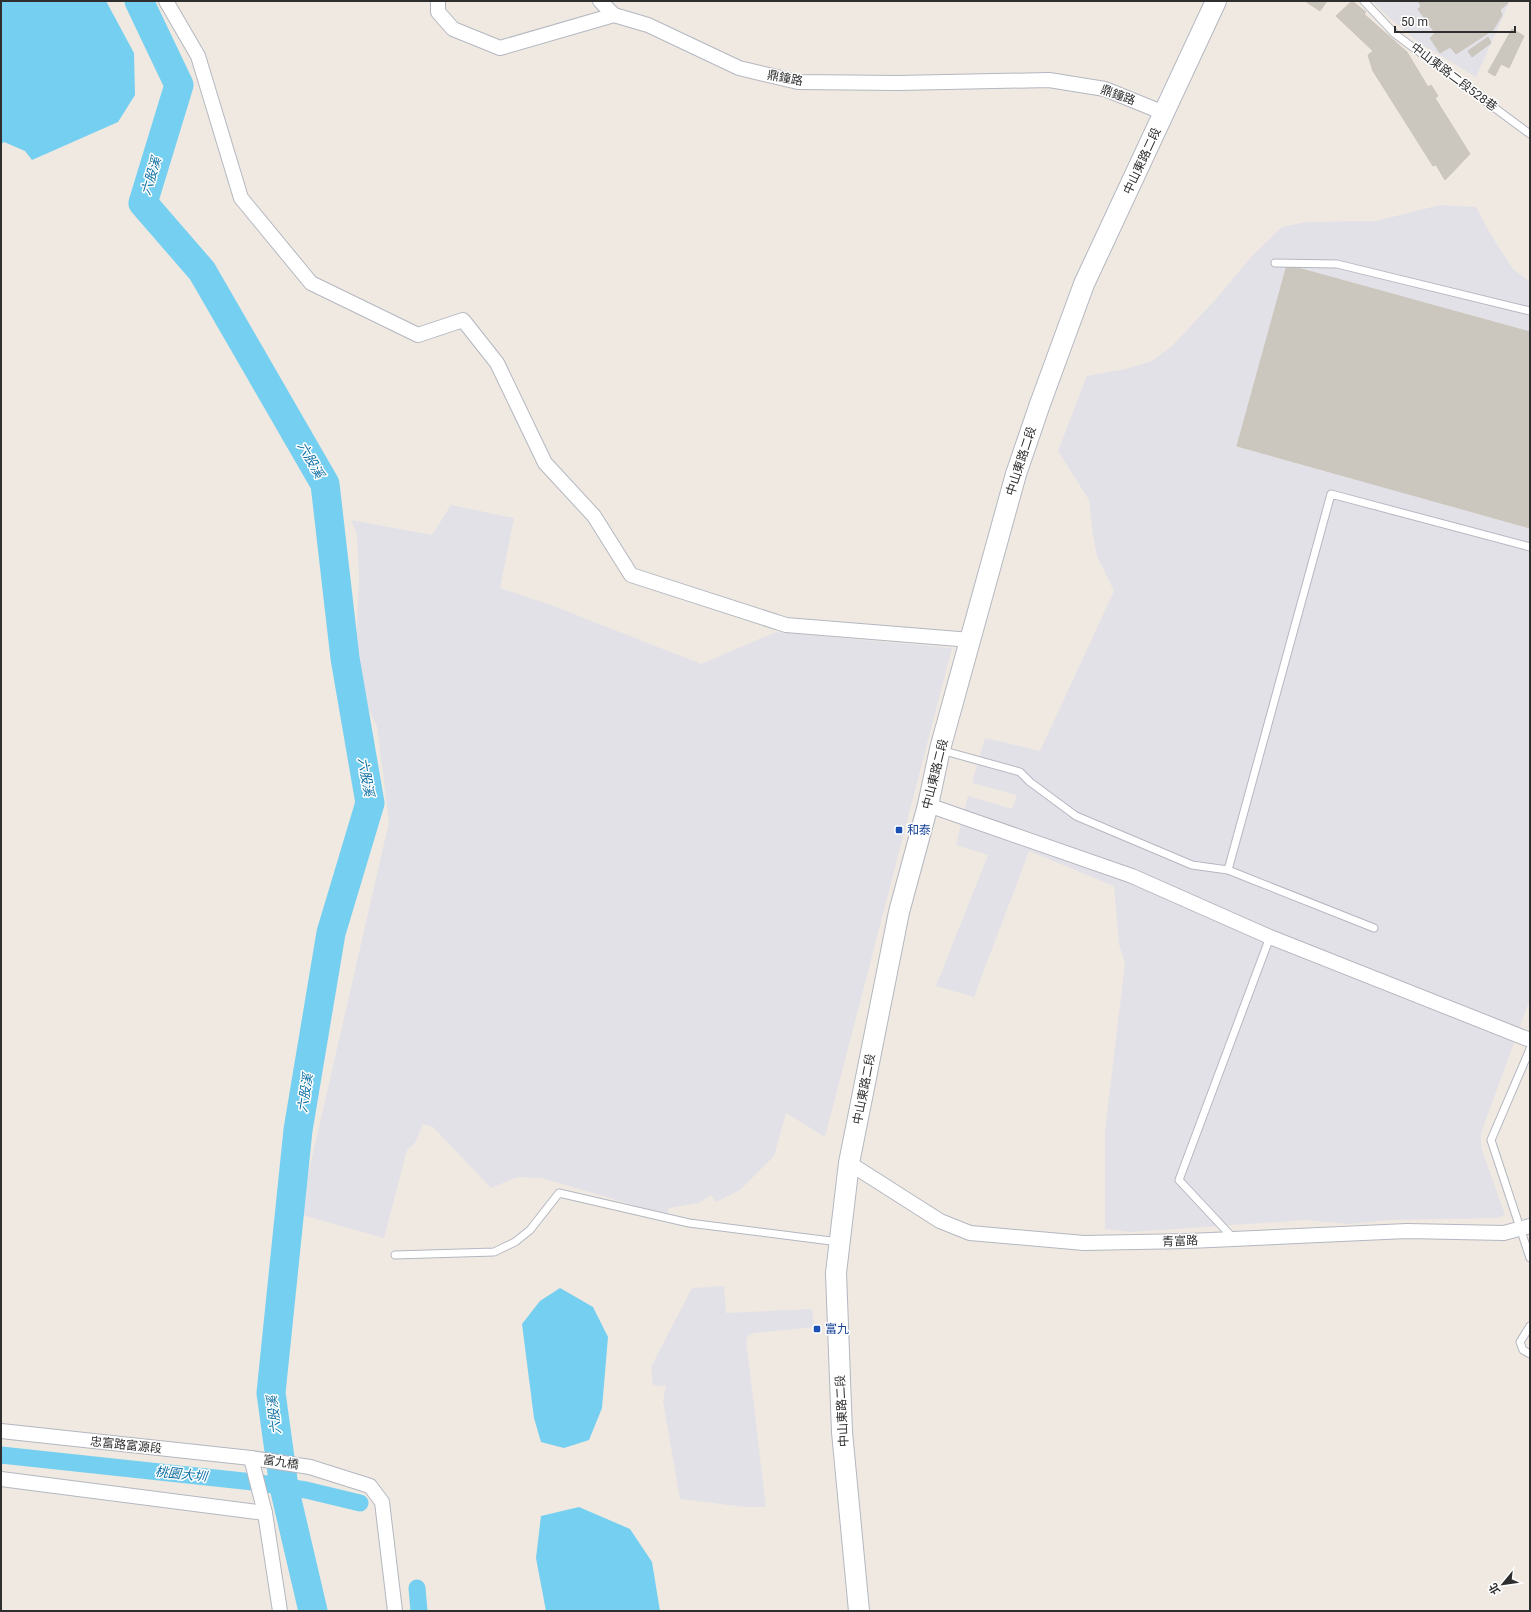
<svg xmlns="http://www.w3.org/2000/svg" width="1531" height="1612" font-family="Roboto,'Noto Sans TC',sans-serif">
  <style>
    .industrial { fill: #e3e1e8 }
    .water { fill: #75cff0 }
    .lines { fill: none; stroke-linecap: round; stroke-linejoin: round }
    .canal { stroke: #75cff0; stroke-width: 17 }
    .river { stroke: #75cff0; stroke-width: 29 }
    .building { fill: #cbc7bf; stroke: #cbc5ba }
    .lane-casing { stroke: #b4b7c1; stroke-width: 9 }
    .street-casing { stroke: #b4b7c1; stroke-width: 16 }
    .secondary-casing { stroke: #b4b7c1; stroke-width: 22 }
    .lane { stroke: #fff; stroke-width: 7 }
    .street { stroke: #fff; stroke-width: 14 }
    .secondary { stroke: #fff; stroke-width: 20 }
    .transit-dot { fill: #1a4fb4; stroke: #fff; stroke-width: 1.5 }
    .labels { text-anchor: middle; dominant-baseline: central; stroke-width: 3; stroke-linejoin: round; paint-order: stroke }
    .street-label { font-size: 12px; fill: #2e2e2e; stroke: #fff }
    .transit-label { font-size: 12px; fill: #164399; stroke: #fff; text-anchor: start }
    .water-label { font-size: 13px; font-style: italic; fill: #0d6fa3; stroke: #fff }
  </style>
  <rect width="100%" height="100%" fill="#efe9e1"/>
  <g class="industrial">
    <polygon points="1373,1 1510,1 1476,77 1418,42 1385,14"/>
    <polygon points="1440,205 1476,207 1491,235 1513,269 1530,282 1530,999 1481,1133 1481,1147 1505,1215 1497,1218 1388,1220 1350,1224 1305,1220 1131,1232 1105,1229 1105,1131 1125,964 1119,944 1114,886 1029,851 974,997 936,986 988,855 956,845 968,796 1012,809 1017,795 972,783 985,738 1040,751 1114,591 1097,556 1093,536 1089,500 1058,451 1087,376 1126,369 1152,361 1172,346 1215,300 1253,255 1282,227 1306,222 1376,221"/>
    <polygon points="451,505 514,518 500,588 551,605 701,664 776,632 952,648 825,1137 786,1113 774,1156 740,1190 716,1202 711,1195 699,1203 669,1208 667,1215 542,1178 517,1177 491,1188 433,1127 423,1124 415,1143 407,1150 384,1238 299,1214 389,822 377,727 355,677 359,577 357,535 351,520 432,535"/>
    <polygon points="724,1286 726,1313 812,1309 814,1327 754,1333 748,1336 746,1340 766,1507 745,1507 680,1499 663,1401 666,1386 653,1385 651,1367 692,1288"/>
  </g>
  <g class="water">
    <polygon points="1,1 106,1 134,53 135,95 118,122 32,160 25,151 4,142 1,144"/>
    <polygon points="560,1288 593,1307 608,1337 602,1408 589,1440 564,1448 541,1442 534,1418 522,1324 540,1301"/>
    <polygon points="579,1507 630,1529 652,1562 660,1611 546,1611 536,1558 541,1516"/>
  </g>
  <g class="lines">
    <g class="canal">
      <polyline points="1,1455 253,1482 306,1490 360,1503"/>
      <polyline points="417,1588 419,1611"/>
    </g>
    <polyline class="river" points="139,1 179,85 143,203 202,271 325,484 345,658 370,803 331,933 298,1130 271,1393 284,1487 313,1611"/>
  </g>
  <g class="building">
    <polygon points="1305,1 1327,1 1320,11"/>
    <polygon points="1352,1 1366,12 1364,14 1407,52 1428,87 1431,85 1438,96 1435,98 1470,154 1445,180 1436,165 1433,166 1373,71 1368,55 1373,51 1336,16"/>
    <polygon points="1418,1 1506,1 1508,3 1500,10 1502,15 1493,30 1456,54 1450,47 1440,53 1430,38 1435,33 1418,9 1421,6"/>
    <polygon points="1512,29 1524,36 1509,68 1501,64 1495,76 1488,72"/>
    <polygon points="1488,37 1491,43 1472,57 1468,51"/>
    <polygon points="1287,265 1530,332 1530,528 1237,446"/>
  </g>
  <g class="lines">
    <g class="lane-casing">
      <g id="lane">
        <polyline points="1364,1 1395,34 1530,134"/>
        <polyline points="1275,263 1337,264 1530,311"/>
        <polyline points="941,750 1020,772 1030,782 1076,816 1192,865 1228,870 1331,494 1530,547"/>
        <polyline points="1228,870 1374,928"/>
        <polyline points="1530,1049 1491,1140 1530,1258"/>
        <polyline points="1234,1239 1179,1180 1270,937"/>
        <polyline points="395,1255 494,1252 515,1242 530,1230 559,1193 689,1223 839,1242"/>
        <polyline points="1530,1326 1520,1342 1523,1350 1530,1354"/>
      </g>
    </g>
    <g class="street-casing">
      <g id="street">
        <polyline points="166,1 198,56 241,198 311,283 418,335 463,320 497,363 545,463 594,516 631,575 786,625 971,640"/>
        <polyline points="438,1 438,12 453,29 500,48 614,15 648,25 739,68 798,82 898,83 1049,80 1105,89 1164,113"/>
        <polyline points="600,1 614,15"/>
        <polyline points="928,805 1132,876 1270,937 1530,1040"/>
        <polyline points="849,1163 940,1221 970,1233 1084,1243 1189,1241 1407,1231 1504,1233 1530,1226"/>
        <polyline points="1,1431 251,1458 310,1467 370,1486 382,1502 395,1611"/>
        <polyline points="251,1458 265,1513 280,1611"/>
        <polyline points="1,1479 265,1513"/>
      </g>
    </g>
    <g class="secondary-casing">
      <polyline id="secondary" points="859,1611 842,1432 836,1273 849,1163 899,912 928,805 940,749 1016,474 1040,404 1084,284 1216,1"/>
    </g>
    <use href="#lane" class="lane"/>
    <use href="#street" class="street"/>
    <use href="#secondary" class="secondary"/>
  </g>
  <g class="transit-dot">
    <rect x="895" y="826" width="8" height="8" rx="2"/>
    <rect x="813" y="1325" width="8" height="8" rx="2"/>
  </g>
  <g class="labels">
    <g class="street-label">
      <text transform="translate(1454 77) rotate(37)">中山東路二段528巷</text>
      <text transform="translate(785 78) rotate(11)">鼎鐘路</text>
      <text transform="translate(1118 95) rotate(20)">鼎鐘路</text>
      <text transform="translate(1142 161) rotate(-65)">中山東路二段</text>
      <text transform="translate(1021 461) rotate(-72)">中山東路二段</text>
      <text transform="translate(935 774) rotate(-76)">中山東路二段</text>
      <text transform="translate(864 1089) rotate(-79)">中山東路二段</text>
      <text transform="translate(1180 1241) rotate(-2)">青富路</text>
      <text transform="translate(842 1411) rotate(-93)">中山東路二段</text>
      <text transform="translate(126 1445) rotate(6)">忠富路富源段</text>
      <text transform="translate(281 1462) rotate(9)">富九橋</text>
    </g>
    <g class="transit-label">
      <text x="907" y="830">和泰</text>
      <text x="825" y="1329">富九</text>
    </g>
    <g class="water-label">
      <text transform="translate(151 176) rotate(-73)">六股溪</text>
      <text transform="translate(311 460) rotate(60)">六股溪</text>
      <text transform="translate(366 777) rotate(80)">六股溪</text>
      <text transform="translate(305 1093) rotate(-81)">六股溪</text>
      <text transform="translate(274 1415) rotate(-97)">六股溪</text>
      <text transform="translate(181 1474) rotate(6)">桃園大圳</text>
    </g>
  </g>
  <rect width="1531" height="1612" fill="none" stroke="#2e2e2e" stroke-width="4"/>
  <g transform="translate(1503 1584) rotate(241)" stroke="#ffffff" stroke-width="3" paint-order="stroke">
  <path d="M0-3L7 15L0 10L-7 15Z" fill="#2e2e2e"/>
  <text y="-6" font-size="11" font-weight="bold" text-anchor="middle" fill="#2e2e2e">北</text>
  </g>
  <path d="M1395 26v6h120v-6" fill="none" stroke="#2e2e2e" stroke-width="2"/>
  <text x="1401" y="26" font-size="12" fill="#2e2e2e" stroke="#ffffff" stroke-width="3" paint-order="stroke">50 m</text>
</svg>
